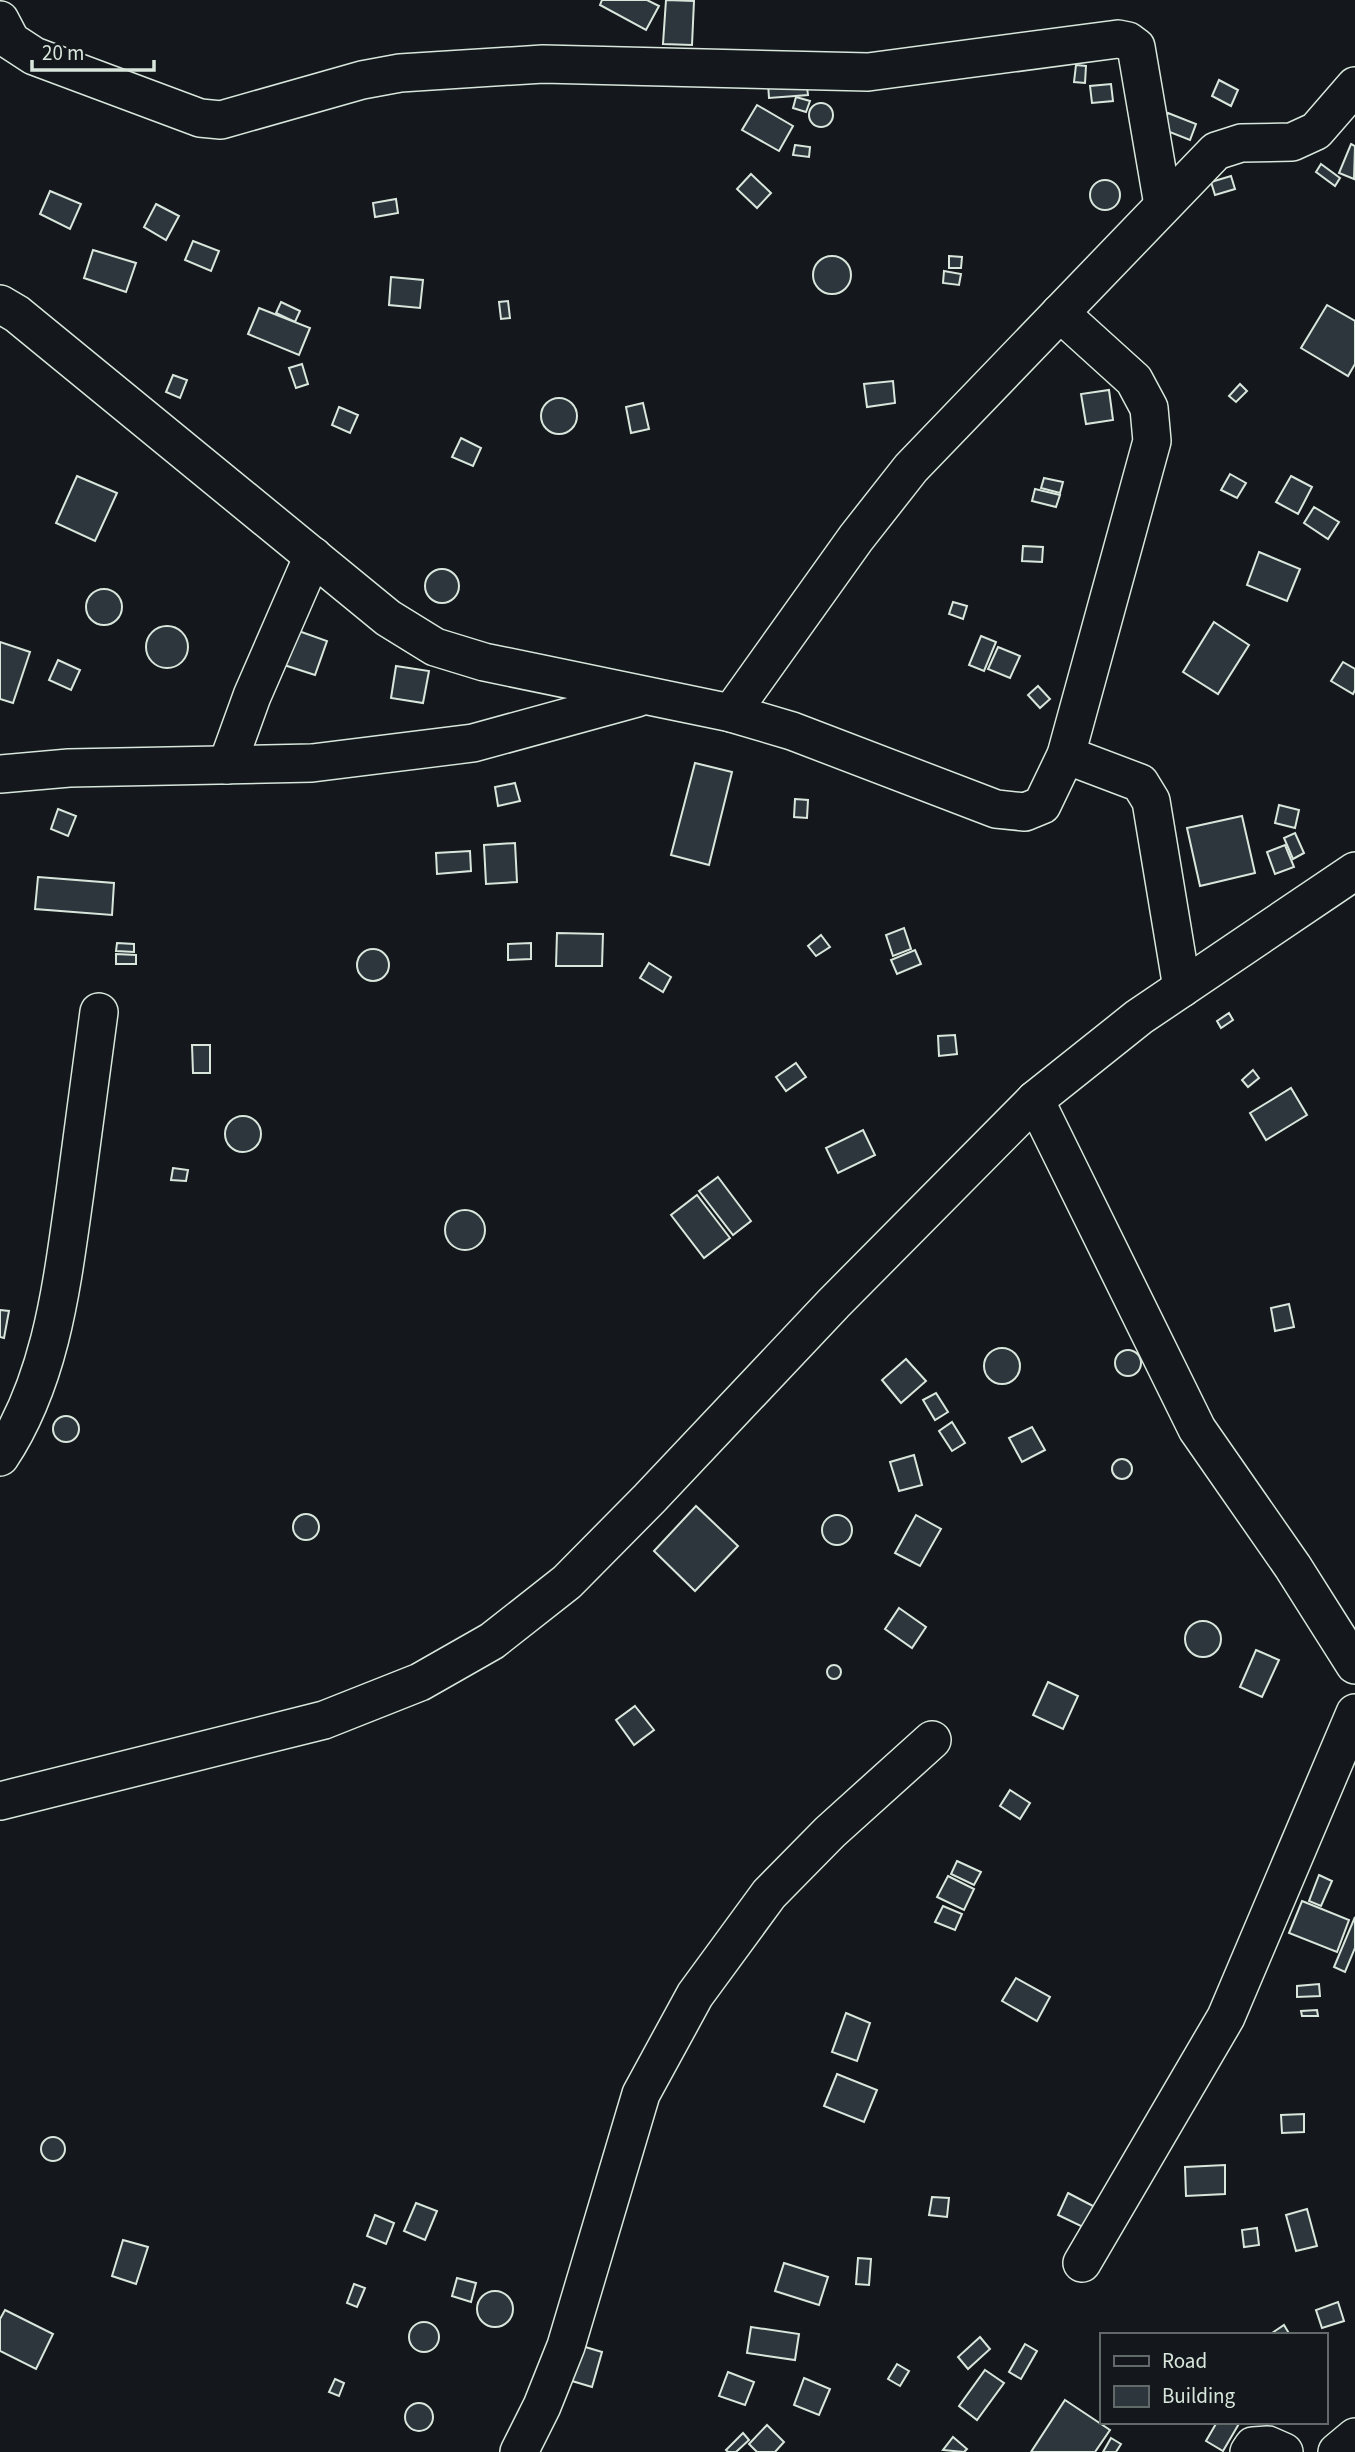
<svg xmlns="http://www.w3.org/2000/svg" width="1355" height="2452" font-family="'Source Sans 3',sans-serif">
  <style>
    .building { fill: #2c363c; stroke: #d8e6dc; stroke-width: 2 }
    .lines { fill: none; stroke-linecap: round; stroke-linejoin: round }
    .street-casing { stroke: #d8e6dc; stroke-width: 40 }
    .street { stroke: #14181c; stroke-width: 37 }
  </style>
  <rect width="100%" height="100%" fill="#14181c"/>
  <g class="building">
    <polygon points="602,0 647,0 659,6 646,30 600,5"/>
    <polygon points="666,0 694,1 692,45 663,44"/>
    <polygon points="1076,65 1086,66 1085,83 1074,82"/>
    <polygon points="806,79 808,95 769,98 768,83"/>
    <polygon points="1219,80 1238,90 1231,106 1212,96"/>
    <polygon points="1111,84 1113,101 1092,103 1090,86"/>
    <polygon points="796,97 810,101 806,112 793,108"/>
    <circle cx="821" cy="115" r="12"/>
    <polygon points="757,105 793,126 779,151 742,130"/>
    <polygon points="1168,113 1196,124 1190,140 1162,129"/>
    <polygon points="1351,144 1355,146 1354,179 1339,173"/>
    <polygon points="795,145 810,147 809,157 793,155"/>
    <polygon points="1321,164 1340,178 1335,186 1316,172"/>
    <polygon points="751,174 771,193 757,208 737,189"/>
    <polygon points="1231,176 1235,189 1215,195 1211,182"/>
    <circle cx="1105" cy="195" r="15"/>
    <polygon points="50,191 81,204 70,229 40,214"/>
    <polygon points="396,199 398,213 375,217 373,203"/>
    <polygon points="156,204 179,216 166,240 144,227"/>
    <polygon points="193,241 219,251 211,271 185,260"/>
    <polygon points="93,250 136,263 126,292 84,278"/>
    <circle cx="832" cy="275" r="19"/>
    <polygon points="949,256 962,257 961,268 949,268"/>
    <polygon points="944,271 961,274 959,285 943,283"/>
    <polygon points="391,277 423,280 420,308 389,305"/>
    <polygon points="508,301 510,318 501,319 499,302"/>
    <polygon points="281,302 300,311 295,322 276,313"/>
    <polygon points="1327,305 1355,321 1355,364 1348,376 1301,348"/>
    <polygon points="259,308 310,328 299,355 248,334"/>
    <polygon points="302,364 308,384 296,388 289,368"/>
    <polygon points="173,375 187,380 180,398 166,392"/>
    <polygon points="893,381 895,403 867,407 864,384"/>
    <polygon points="1240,384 1247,391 1236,402 1229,396"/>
    <polygon points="1109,390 1113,420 1086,424 1081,394"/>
    <circle cx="559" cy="416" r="18"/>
    <polygon points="643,403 649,429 631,433 626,407"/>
    <polygon points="339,407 358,415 350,433 332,425"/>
    <polygon points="461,438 481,448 473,466 452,457"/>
    <polygon points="1230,474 1246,483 1237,498 1221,490"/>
    <polygon points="77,476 117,493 95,541 56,523"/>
    <polygon points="1291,476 1312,487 1298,514 1276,502"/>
    <polygon points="1044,478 1063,482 1060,493 1041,488"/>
    <polygon points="1035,489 1060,495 1056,507 1032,501"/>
    <polygon points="1314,507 1339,522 1328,539 1304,523"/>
    <polygon points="1023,546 1043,547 1042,562 1022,561"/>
    <polygon points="1259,552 1300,569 1287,601 1247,585"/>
    <circle cx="442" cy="586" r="17"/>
    <circle cx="104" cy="607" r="18"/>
    <polygon points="953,602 967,606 963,619 949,614"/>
    <polygon points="1214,622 1249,645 1218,694 1183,672"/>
    <circle cx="167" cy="647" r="21"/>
    <polygon points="293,629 327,641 315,675 281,664"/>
    <polygon points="981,636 996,642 984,671 969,665"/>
    <polygon points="0,642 30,652 13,703 0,699"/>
    <polygon points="998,647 1020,656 1010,678 988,669"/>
    <polygon points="58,660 80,670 71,690 49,680"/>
    <polygon points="1343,662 1355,669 1355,690 1353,694 1331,681"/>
    <polygon points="396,666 429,671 423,703 391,698"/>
    <polygon points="1038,686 1050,699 1040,708 1028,695"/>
    <polygon points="695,763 732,772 709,865 671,855"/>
    <polygon points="515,783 520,801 498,806 495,787"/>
    <polygon points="795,799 808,800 807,818 794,817"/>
    <polygon points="1279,805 1299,810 1295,828 1275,823"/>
    <polygon points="58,809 76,816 68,836 51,829"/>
    <polygon points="1242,816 1255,873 1200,886 1187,828"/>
    <polygon points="1295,833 1304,853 1293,859 1284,838"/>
    <polygon points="515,843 517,882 486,884 484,845"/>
    <polygon points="1285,845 1294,867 1275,874 1267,852"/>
    <polygon points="470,851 471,871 437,874 436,853"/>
    <polygon points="38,877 114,883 112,915 35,909"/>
    <polygon points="904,928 911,949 893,956 886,935"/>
    <polygon points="557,933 603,934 602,966 556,966"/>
    <polygon points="821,935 830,947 816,956 808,946"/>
    <polygon points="117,943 134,944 134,952 116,951"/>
    <polygon points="531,943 531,959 508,960 508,944"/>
    <circle cx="373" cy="965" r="16"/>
    <polygon points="915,950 921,964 897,974 891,960"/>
    <polygon points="116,954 136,955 136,964 116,964"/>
    <polygon points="649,963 671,977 663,992 640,978"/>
    <polygon points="1229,1013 1233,1020 1221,1028 1217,1021"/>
    <polygon points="955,1035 957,1054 939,1056 938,1036"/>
    <polygon points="192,1045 210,1045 210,1073 193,1073"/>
    <polygon points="796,1063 806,1077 786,1091 776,1077"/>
    <polygon points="1253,1070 1259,1078 1248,1087 1242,1080"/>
    <polygon points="1291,1088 1307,1115 1266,1140 1250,1113"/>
    <circle cx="243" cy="1134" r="18"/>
    <polygon points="863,1130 875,1155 838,1173 826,1148"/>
    <polygon points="173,1168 188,1170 186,1181 171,1180"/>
    <polygon points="718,1177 751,1221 733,1235 699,1191"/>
    <polygon points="697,1195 730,1238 704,1258 671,1215"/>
    <circle cx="465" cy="1230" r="20"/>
    <polygon points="1289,1304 1294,1327 1275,1331 1271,1308"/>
    <polygon points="0,1310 9,1311 4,1338 0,1337"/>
    <circle cx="1002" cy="1366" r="18"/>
    <circle cx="1128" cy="1363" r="13"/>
    <polygon points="906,1359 926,1381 901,1403 882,1380"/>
    <polygon points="936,1393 948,1412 935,1420 923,1400"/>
    <circle cx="66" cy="1429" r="13"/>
    <polygon points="952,1422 965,1443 952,1451 939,1431"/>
    <polygon points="1032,1427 1045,1450 1022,1462 1009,1438"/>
    <polygon points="914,1455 922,1485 899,1491 890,1462"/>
    <circle cx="1122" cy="1469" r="10"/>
    <polygon points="696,1506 738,1546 695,1591 654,1551"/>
    <circle cx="306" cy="1527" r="13"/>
    <circle cx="837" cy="1530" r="15"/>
    <polygon points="916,1515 941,1529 920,1566 895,1553"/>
    <polygon points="899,1608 926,1627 912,1648 885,1629"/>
    <circle cx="1203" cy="1639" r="18"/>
    <polygon points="1256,1650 1279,1660 1262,1697 1240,1687"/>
    <circle cx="834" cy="1672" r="7"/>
    <polygon points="1048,1682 1078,1696 1063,1729 1033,1715"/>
    <polygon points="635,1706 654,1730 634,1745 616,1720"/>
    <polygon points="1010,1790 1030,1803 1020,1819 1000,1806"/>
    <polygon points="957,1861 981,1872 974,1885 951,1874"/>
    <polygon points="1319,1875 1332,1881 1321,1906 1309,1901"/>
    <polygon points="948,1876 974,1889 964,1910 937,1897"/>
    <polygon points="1302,1901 1349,1920 1337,1952 1289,1933"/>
    <polygon points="943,1906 962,1914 955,1930 935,1922"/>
    <polygon points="1355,1917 1355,1948 1345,1972 1334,1967"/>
    <polygon points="1016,1978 1050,1997 1037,2021 1002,2001"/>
    <polygon points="1319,1984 1320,1996 1297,1997 1297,1986"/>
    <polygon points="1317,2010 1318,2016 1302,2016 1301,2011"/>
    <polygon points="846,2013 870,2023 857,2061 832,2052"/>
    <polygon points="837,2074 877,2090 864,2122 824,2106"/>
    <polygon points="1304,2114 1304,2132 1282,2133 1281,2115"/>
    <circle cx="53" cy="2149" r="12"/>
    <polygon points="1225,2165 1225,2194 1186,2196 1185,2167"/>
    <polygon points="1068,2193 1095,2207 1085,2228 1058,2215"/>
    <polygon points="932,2197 949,2198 947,2217 929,2215"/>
    <polygon points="416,2203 437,2211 425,2240 404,2231"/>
    <polygon points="1307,2209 1317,2246 1296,2251 1286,2215"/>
    <polygon points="375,2215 394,2223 386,2244 367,2236"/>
    <polygon points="1257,2228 1259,2245 1244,2247 1242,2230"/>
    <polygon points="123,2240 148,2247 136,2284 112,2276"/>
    <polygon points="858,2258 871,2259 869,2285 856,2284"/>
    <polygon points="784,2263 828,2277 819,2305 775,2291"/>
    <polygon points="457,2278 476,2283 471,2302 452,2296"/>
    <polygon points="354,2284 365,2288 357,2307 347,2303"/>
    <circle cx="495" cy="2309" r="18"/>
    <polygon points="1338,2302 1344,2321 1322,2328 1316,2310"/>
    <polygon points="5,2310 53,2334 36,2369 0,2351 0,2319"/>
    <circle cx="424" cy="2337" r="15"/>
    <polygon points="1284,2325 1290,2335 1269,2335"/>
    <polygon points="751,2327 799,2334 795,2360 747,2353"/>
    <polygon points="980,2337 990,2349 968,2369 958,2357"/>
    <polygon points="1025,2344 1037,2351 1021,2379 1009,2372"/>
    <polygon points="582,2346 602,2352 592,2387 572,2381"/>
    <polygon points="897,2364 909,2371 900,2386 888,2379"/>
    <polygon points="985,2370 1004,2383 977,2420 959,2406"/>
    <polygon points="728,2372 754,2382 745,2405 719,2396"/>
    <polygon points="804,2378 830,2389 819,2415 794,2405"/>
    <polygon points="335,2379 344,2383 339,2396 329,2392"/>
    <polygon points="1065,2400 1110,2430 1095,2452 1031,2452"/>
    <circle cx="419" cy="2417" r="14"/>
    <polygon points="1217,2422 1240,2422 1223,2451 1206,2441"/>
    <polygon points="767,2425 784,2442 775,2452 757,2452 749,2444"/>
    <polygon points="743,2433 749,2440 736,2452 728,2452 726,2450"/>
    <polygon points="953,2437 967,2449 964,2452 943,2450"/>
    <polygon points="1111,2438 1121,2444 1116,2452 1103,2452"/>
  </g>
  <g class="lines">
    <g class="street-casing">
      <g id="street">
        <polyline points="0,20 11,41 34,56 200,118 221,120 362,80 400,73 543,64 868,72 1118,39 1128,41 1136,47 1163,205"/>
        <polyline points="0,304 17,314 388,618 435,647 484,662 731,713 792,731 996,809 1025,812 1042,805 1066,755 1152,441 1149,408 1134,380 1060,313"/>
        <polyline points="731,713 856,538 911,468 1216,151 1241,143 1292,142 1316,131 1355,86"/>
        <polyline points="1066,755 1140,783 1151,801 1182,988"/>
        <polyline points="227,765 252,696 313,556"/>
        <polyline points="0,774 69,768 312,763 473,743 637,698"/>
        <polyline points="1035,1100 1197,1429 1293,1567 1355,1665"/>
        <path d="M 0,1457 C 52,1379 62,1283 75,1192 C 83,1132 91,1072 99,1012"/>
        <polyline points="0,1801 324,1720 420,1682 492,1641 567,1582 649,1499 834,1303 1035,1100 1139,1017 1355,871"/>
        <polyline points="1082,2263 1226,2017 1355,1713"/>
        <polyline points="519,2452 542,2406 566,2346 641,2094 695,1995 769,1894 830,1832 932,1740"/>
        <polyline points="1249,2452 1253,2446 1268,2445 1284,2452"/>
        <polyline points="1337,2452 1355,2437"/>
      </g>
    </g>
    <use href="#street" class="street"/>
  </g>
  <rect x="1100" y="2333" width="228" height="91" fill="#14181c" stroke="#626a69" stroke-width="2"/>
  <rect x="1114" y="2356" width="35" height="10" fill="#14181c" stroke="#626a69" stroke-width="2"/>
  <text x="1162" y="2368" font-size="21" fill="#d8e6dc">Road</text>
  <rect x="1114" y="2386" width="35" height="21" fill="#2c363c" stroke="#626a69" stroke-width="2"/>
  <text x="1162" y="2403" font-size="21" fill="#d8e6dc">Building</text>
  <path d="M32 60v10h122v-10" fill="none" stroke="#d8e6dc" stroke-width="3.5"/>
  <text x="42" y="60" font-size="21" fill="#d8e6dc" stroke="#14181c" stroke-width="5" paint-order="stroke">20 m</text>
</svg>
